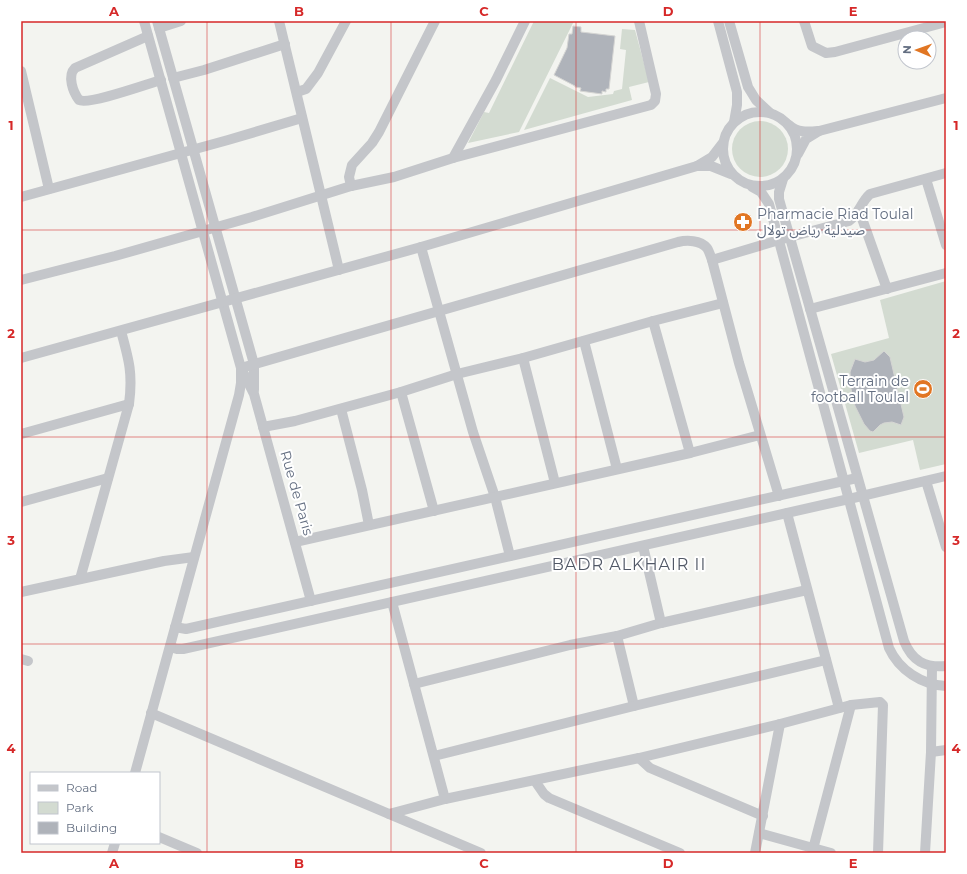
<svg xmlns="http://www.w3.org/2000/svg" width="967" height="874" font-family="Montserrat,'Noto Sans Arabic',sans-serif">
  <style>
    .green { fill: #d3dbd1 }
    .building { fill: #afb3ba; stroke: #d5d5d3 }
    .lines { fill: none; stroke-linecap: round; stroke-linejoin: round }
    .street { stroke: #c4c6ca; stroke-width: 10 }
    .grid { fill: none; stroke: #d62828; stroke-width: 1; stroke-opacity: 0.55 }
    .labels { text-anchor: middle; dominant-baseline: central; stroke-width: 4; stroke-linejoin: round; paint-order: stroke }
    .poi-label { font-size: 14px; fill: #636e81; stroke: #fff; text-anchor: start }
    .street-label { font-size: 14px; fill: #636e81; stroke: #fff }
    .quarter-label { font-size: 16px; letter-spacing: 1px; fill: #515866; stroke: #fff }
    .neatline { fill: none; stroke: #d62828; stroke-width: 1.5 }
    .grid-label { font-size: 13px; text-anchor: middle; font-weight: bold; fill: #d62828 }
  </style>
  <rect width="100%" height="100%" fill="#f3f4f0"/>
  <g class="green">
    <polygon points="534,21 574,21 519,132 468,143 484,112 489,113"/>
    <polygon points="622,29 635,30 649,82 629,87 632,100 524,130 550,78 588,97 613,94 614,91 622,89 626,50 620,49"/>
    <circle cx="760" cy="149" r="28"/>
    <polygon points="946,281 946,464 920,470 913,440 859,453 831,354 889,338 880,300"/>
  </g>
  <g class="building">
    <polygon points="573,26 581,27 581,32 615,36 609,89 606,89 606,92 602,91 602,94 580,91 581,88 575,87 575,86 554,75 567,48 569,34 572,34"/>
    <polygon points="884,351 890,357 904,417 901,425 892,422 884,423 880,425 873,432 870,431 864,424 855,406 851,389 850,372 855,359 865,362 874,360"/>
  </g>
  <g class="lines">
    <g class="street">
      <polyline points="144,21 241,368 254,394 311,601"/>
      <polyline points="157,21 254,364 254,390"/>
      <polyline points="279,21 339,270"/>
      <polyline points="718,21 737,92 737,105 734,122"/>
      <polyline points="729,21 748,87 756,100 770,113"/>
      <polyline points="804,21 812,46 826,53 835,52 946,22"/>
      <polyline points="159,28 181,21"/>
      <path d="M 148,36 L 75,68 C 67,76 73,92 79,100 C 89,105 147,84 161,80"/>
      <polyline points="21,71 49,189"/>
      <polyline points="173,78 204,70 285,44"/>
      <polyline points="297,92 306,89 318,73 346,21"/>
      <circle cx="760" cy="149" r="37"/>
      <path d="M 789,125 C 798,133 807,132 819,131 L 806,139 L 798,154"/>
      <polyline points="819,131 946,98"/>
      <polyline points="722,144 712,157 697,166 711,166 731,174"/>
      <polyline points="453,158 496,80 525,21"/>
      <path d="M 783,179 L 779,192 L 779,199 L 904,641 C 912,661 925,668 946,666"/>
      <polyline points="926,179 946,245"/>
      <polyline points="351,186 349,177 352,165 372,143 379,132 435,21"/>
      <path d="M 752,187 L 761,192 L 769,204 L 889,648 C 899,670 922,685 946,686"/>
      <polyline points="21,197 228,140 302,118"/>
      <polyline points="859,210 887,289"/>
      <polyline points="421,247 473,432 495,497 510,556"/>
      <path d="M 712,260 L 779,240 L 849,221 C 859,214 861,202 870,194 L 946,173"/>
      <polyline points="21,280 115,256 252,217 351,186 394,177 453,158 651,105 655,101 656,94 639,21"/>
      <polyline points="810,309 946,273"/>
      <polyline points="653,321 690,453"/>
      <polyline points="584,341 617,469"/>
      <polyline points="21,358 421,247 697,166"/>
      <polyline points="523,358 555,483"/>
      <polyline points="401,392 434,511"/>
      <polyline points="341,409 362,490 369,525"/>
      <polyline points="263,427 295,421 401,392 457,374 523,358 653,321 723,303"/>
      <polyline points="21,434 129,404"/>
      <polyline points="926,481 946,547"/>
      <polyline points="21,502 108,478"/>
      <polyline points="787,513 839,708"/>
      <polyline points="295,542 690,453 760,435"/>
      <polyline points="643,546 661,623"/>
      <path d="M 80,579 L 129,404 C 133,374 129,360 121,331"/>
      <polyline points="21,592 164,561 194,557"/>
      <polyline points="392,602 445,799"/>
      <polyline points="175,627 186,629 857,478"/>
      <polyline points="617,636 634,706"/>
      <polyline points="170,647 177,649 183,649 849,499 946,476"/>
      <polyline points="21,659 28,661"/>
      <polyline points="414,684 570,645 617,636 661,623 807,590"/>
      <polyline points="151,713 481,853"/>
      <polyline points="931,752 946,750"/>
      <polyline points="434,756 634,706 826,660"/>
      <polyline points="639,758 650,768 763,816"/>
      <path d="M 135,773 L 239,395 L 241,383 L 241,368 L 678,242 C 687,240 700,240 707,248 C 709,251 711,257 712,260 L 739,363 L 779,496"/>
      <polyline points="535,781 544,794 549,798 680,853"/>
      <polyline points="389,814 445,799 639,758 780,724 851,705 880,702 883,705 878,853"/>
      <polyline points="759,833 831,853"/>
      <polyline points="159,837 197,853"/>
      <polyline points="813,849 851,705"/>
      <polyline points="112,853 115,843"/>
      <polyline points="755,853 780,724"/>
      <polyline points="925,853 931,752 932,666"/>
    </g>
  </g>
  <path class="grid" d="M 207,21 L 207,853M 391,21 L 391,853M 576,21 L 576,853M 760,21 L 760,853M 21,230 L 946,230M 21,437 L 946,437M 21,644 L 946,644"/>
  <defs>
    <g id="pharmacy-disc" transform="scale(1)"><circle r="9.5" fill="#e17623" stroke="#fff"/><path d="M-2-6h4v4h4v4h-4v4h-4v-4h-4v-4h4Z" fill="#fff"/></g>
    <g id="stadium-disc" transform="scale(1)"><circle r="9.5" fill="#e17623" stroke="#fff"/><path d="M0-5a6.5 5 0 1 0 0 10a6.5 5 0 1 0 0-10ZM-3.5-1.8h7v3.6h-7Z" fill="#fff"/></g>
  </defs>
  <g fill-rule="evenodd">
    <use href="#pharmacy-disc" x="743" y="222"/>
    <use href="#stadium-disc" x="923" y="389"/>
  </g>
  <g class="labels">
    <g class="poi-label">
      <text x="757" y="214">Pharmacie Riad Toulal<tspan x="757" dy="16">صيدلية رياض تولال</tspan></text>
      <text x="909" y="381" text-anchor="end">Terrain de<tspan x="909" dy="16">football Toulal</tspan></text>
    </g>
    <g class="street-label">
      <text transform="translate(297 493) rotate(74)">Rue de Paris</text>
    </g>
    <g class="quarter-label">
      <text x="629" y="564">BADR ALKHAIR II</text>
    </g>
  </g>
  <rect width="967" height="874" fill="none" stroke="#ffffff" stroke-width="44"/>
  <rect x="30" y="772" width="130" height="72" fill="#ffffff" stroke="#c1c5cd"/>
  <rect x="38" y="785" width="20" height="6" fill="#c4c6ca" stroke="#c1c5cd"/>
  <text x="66" y="792" font-size="12" fill="#636e81">Road</text>
  <rect x="38" y="802" width="20" height="12" fill="#d3dbd1" stroke="#c1c5cd"/>
  <text x="66" y="812" font-size="12" fill="#636e81">Park</text>
  <rect x="38" y="822" width="20" height="12" fill="#afb3ba" stroke="#c1c5cd"/>
  <text x="66" y="832" font-size="12" fill="#636e81">Building</text>
  <g transform="translate(917 50) rotate(272)"><circle r="19" fill="#ffffff" stroke="#c1c5cd"/>
  <path d="M0-3L7 15L0 10L-7 15Z" fill="#e17623"/>
  <text y="-6" font-size="11" font-weight="bold" text-anchor="middle" fill="#636e81">N</text>
  </g>
  <rect x="22" y="22" width="923" height="830" class="neatline"/>
  <g class="grid-label">
    <text x="114" y="16">A</text>
    <text x="299" y="16">B</text>
    <text x="484" y="16">C</text>
    <text x="668" y="16">D</text>
    <text x="853" y="16">E</text>
    <text x="11" y="130">1</text>
    <text x="956" y="130">1</text>
    <text x="11" y="338">2</text>
    <text x="956" y="338">2</text>
    <text x="11" y="545">3</text>
    <text x="956" y="545">3</text>
    <text x="11" y="753">4</text>
    <text x="956" y="753">4</text>
    <text x="114" y="868">A</text>
    <text x="299" y="868">B</text>
    <text x="484" y="868">C</text>
    <text x="668" y="868">D</text>
    <text x="853" y="868">E</text>
  </g>
</svg>
